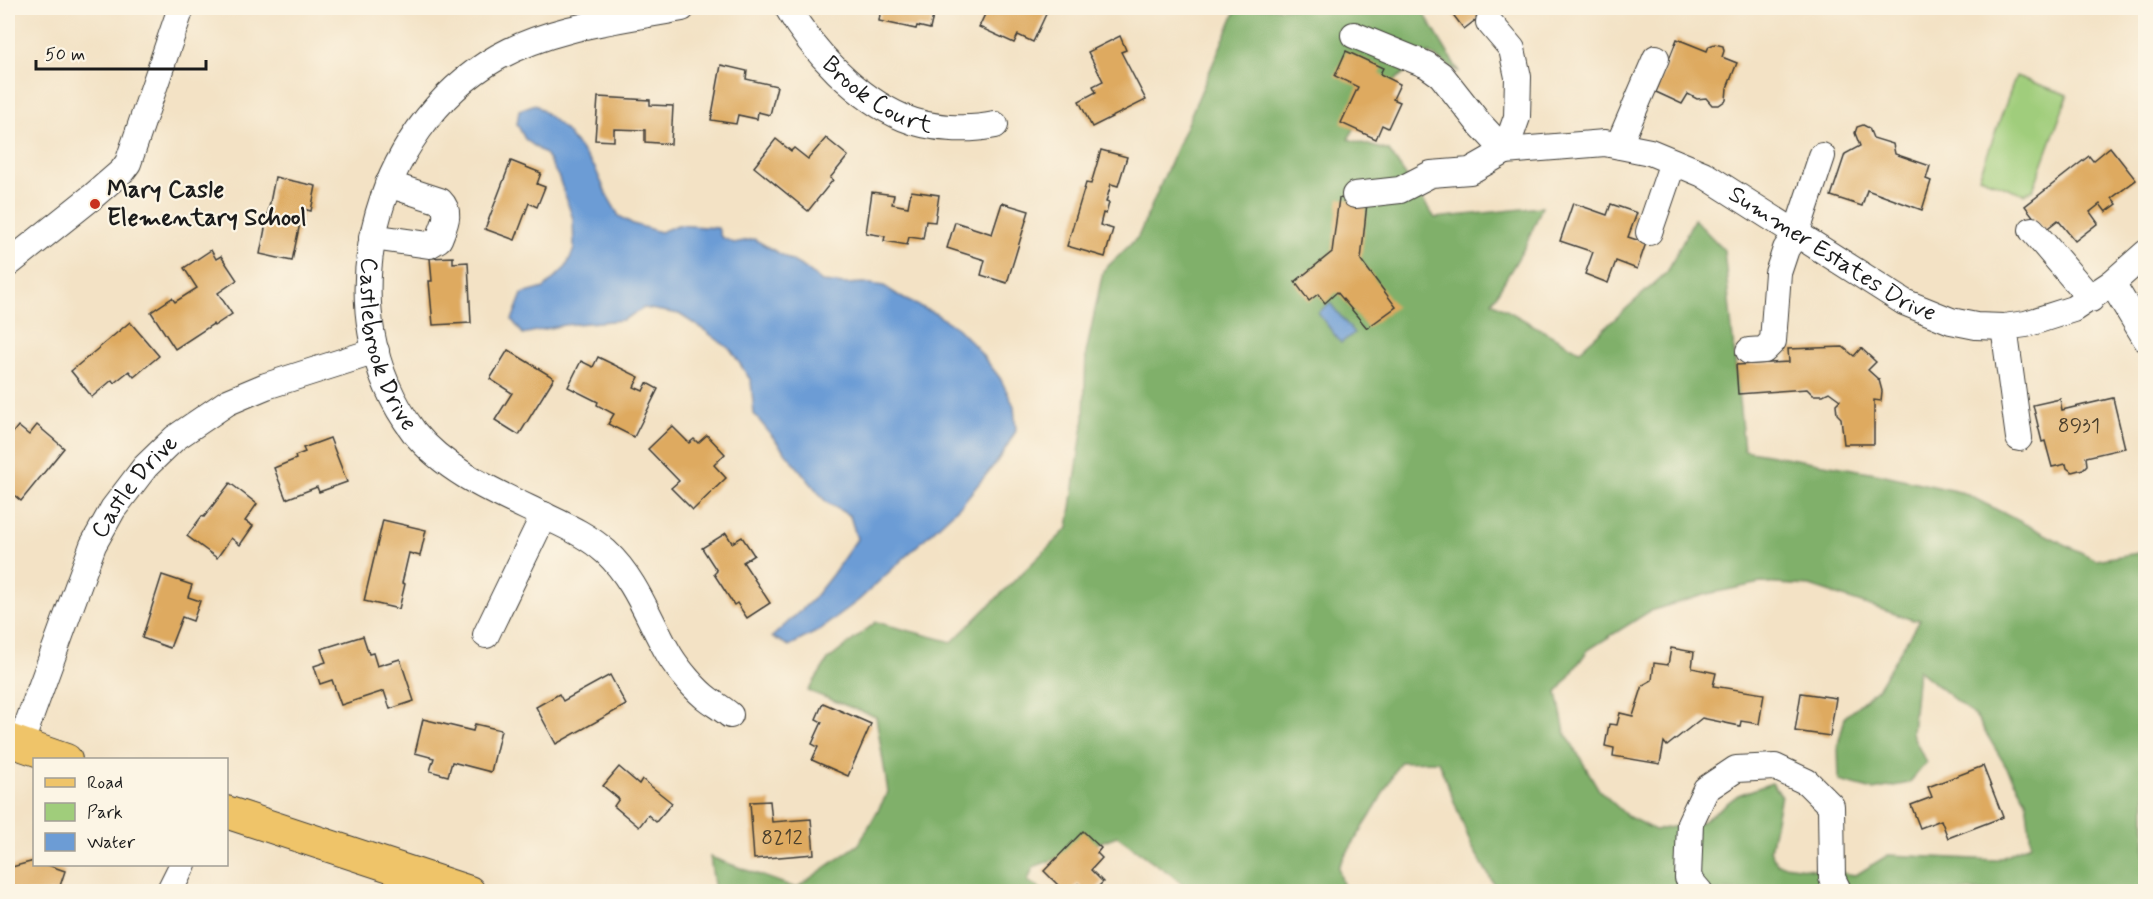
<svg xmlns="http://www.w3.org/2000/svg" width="2153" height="899" font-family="Mynerve,sans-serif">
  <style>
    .green { fill: #a0cd7b; stroke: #5e744c; stroke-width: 1.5 }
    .forest { fill: #80b06b; stroke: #4e6644; stroke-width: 1.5; fill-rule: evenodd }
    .water { fill: #6c9cd5; stroke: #445c78; stroke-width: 1.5 }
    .building { fill: #deaa60 }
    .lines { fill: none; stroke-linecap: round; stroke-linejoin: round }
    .minor-casing { stroke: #3c3a35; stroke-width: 28 }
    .major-casing { stroke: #3c3a35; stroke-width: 34 }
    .minor { stroke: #fff; stroke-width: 26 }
    .major { stroke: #efc469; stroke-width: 32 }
    .poi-dot { fill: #c8321e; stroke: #fcf5e5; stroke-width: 2 }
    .labels { text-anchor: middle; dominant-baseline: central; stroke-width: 4.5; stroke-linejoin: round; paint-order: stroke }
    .number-label { font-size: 21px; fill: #4c402d }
    .street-label { font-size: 24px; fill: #1c1c1c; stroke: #fcf5e5 }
    .poi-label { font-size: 24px; font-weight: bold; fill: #1c1c1c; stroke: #fcf5e5; text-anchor: start }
  </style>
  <rect width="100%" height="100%" fill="#fcf5e5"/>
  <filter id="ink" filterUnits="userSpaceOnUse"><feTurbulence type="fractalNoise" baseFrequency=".0167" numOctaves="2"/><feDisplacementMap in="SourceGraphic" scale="12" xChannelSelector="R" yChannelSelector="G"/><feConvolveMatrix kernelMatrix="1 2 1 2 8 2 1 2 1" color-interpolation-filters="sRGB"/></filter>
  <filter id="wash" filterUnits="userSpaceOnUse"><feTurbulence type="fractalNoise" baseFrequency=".008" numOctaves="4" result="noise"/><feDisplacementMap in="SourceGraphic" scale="24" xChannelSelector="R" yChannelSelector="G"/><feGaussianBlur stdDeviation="1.35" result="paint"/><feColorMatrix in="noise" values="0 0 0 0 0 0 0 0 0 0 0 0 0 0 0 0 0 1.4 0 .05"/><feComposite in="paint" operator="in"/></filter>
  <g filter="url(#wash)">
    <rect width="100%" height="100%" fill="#f3e2c5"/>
    <polygon class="green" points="2016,76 2068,95 2033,190 2024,194 1979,177"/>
    <path class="forest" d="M 1237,8 L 1421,8 L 1459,72 L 1429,53 L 1374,97 L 1348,139 L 1389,151 L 1435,218 L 1542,207 L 1526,245 L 1492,302 L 1579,351 L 1667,272 L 1694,219 L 1724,250 L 1744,450 L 1876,473 L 1964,493 L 2096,560 L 2145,552 L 2145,891 L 1498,891 L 1472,847 L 1438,761 L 1400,762 L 1371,815 L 1338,867 L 1345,891 L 1189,891 L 1177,879 L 1117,836 L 1033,867 L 1028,881 L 1043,891 L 715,891 L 710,857 L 796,888 L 859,844 L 888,792 L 876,717 L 808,691 L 828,660 L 876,622 L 952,642 L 1068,528 L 1084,418 L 1086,353 L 1103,271 L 1138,237 ZM 1761,583 L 1810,586 L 1913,620 L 1920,619 L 1877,689 L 1845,717 L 1838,745 L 1839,781 L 1873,790 L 1909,783 L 1926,763 L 1912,733 L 1918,670 L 1977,718 L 2026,800 L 2031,844 L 1996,860 L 1888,855 L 1856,875 L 1777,864 L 1770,850 L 1781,795 L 1772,783 L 1738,795 L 1702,822 L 1655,830 L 1627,816 L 1599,790 L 1565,732 L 1557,693 L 1588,650 L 1650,611 L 1707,594 Z"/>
    <g class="water">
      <polygon points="535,104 565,130 595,168 608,197 619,216 633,224 660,232 678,225 718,228 721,237 734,243 754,239 805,268 822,282 845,284 864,283 884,286 904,299 936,314 957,328 975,346 1000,378 1014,406 1016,431 999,459 962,504 859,600 818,631 789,646 772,637 813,599 832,575 857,539 850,516 826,502 754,414 751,381 731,350 704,330 679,314 644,308 623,320 564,325 523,334 512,320 522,294 544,288 566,267 574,249 573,219 559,178 546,155 525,139 517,124 519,110"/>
      <polygon points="1330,303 1354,333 1341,343 1318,313"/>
    </g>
    <g id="blocks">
      <g class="building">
        <polygon points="881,8 935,8 930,29 917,26 916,29 879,21"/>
        <polygon points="988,8 1037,8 1047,12 1033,42 1018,35 1014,43 979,27"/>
        <polygon points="1448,8 1491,8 1464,29"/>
        <polygon points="1120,36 1126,50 1121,52 1146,100 1092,127 1079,101 1096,92 1093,86 1103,81 1088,52"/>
        <polygon points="1677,39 1707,51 1709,46 1715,44 1723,46 1724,51 1722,57 1737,63 1727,88 1726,100 1719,105 1712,105 1706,98 1697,99 1688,94 1682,104 1656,92"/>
        <polygon points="1346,51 1383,68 1380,74 1400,84 1393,99 1400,102 1388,128 1382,125 1376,139 1341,123 1358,87 1335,76"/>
        <polygon points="721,65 747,71 746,79 777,86 770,115 758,112 757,119 738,115 736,124 711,120"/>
        <polygon points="598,97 650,100 650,105 673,106 671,144 645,142 645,130 614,129 614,141 595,140"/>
        <polygon points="1863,125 1869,128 1873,138 1893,144 1895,154 1930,166 1926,179 1931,181 1922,210 1867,190 1862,206 1831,196 1845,154 1860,146 1855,133 1857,127"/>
        <polygon points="826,138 848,156 830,178 833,180 808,211 754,167 776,139 791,151 794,148 808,159"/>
        <polygon points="2110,147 2136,180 2112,198 2117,204 2106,212 2100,204 2090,212 2098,223 2075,241 2058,220 2044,231 2025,206 2089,156 2093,161"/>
        <polygon points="1101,150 1127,157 1118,186 1111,184 1106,202 1109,203 1106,214 1103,213 1100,225 1113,229 1105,257 1067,246 1086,183 1091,184"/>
        <polygon points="511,161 541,173 537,184 545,187 537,207 529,203 515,240 485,229"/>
        <polygon points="275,177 316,186 311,211 303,209 292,261 260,254"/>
        <polygon points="911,191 939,195 935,222 926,221 923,239 909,237 907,245 884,241 885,236 866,233 872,192 894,195 892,204 908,207"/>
        <polygon points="1339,198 1367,203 1361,260 1396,307 1367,328 1337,292 1325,303 1318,294 1309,301 1295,282 1332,252"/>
        <polygon points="1002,203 1029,211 1007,283 981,275 985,260 947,248 955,222 992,234"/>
        <polygon points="1573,203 1607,215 1611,204 1637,213 1628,237 1646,243 1637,269 1616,261 1608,283 1585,274 1593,252 1560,241"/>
        <polygon points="211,250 216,259 221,256 237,280 218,293 232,314 214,326 213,324 175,349 151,312 172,298 175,302 197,288 184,268"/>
        <polygon points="453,257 453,263 468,262 471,323 433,325 429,281 432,281 430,258"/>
        <polygon points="130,322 159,356 134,377 129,371 114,383 112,380 92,397 71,371"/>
        <polygon points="1843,347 1854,356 1861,348 1876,362 1868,370 1879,380 1882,391 1881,401 1874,400 1874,444 1844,444 1841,418 1837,414 1836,404 1840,400 1829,392 1823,395 1813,395 1807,389 1738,394 1736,365 1789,362 1788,349"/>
        <polygon points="508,350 554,378 519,435 495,420 512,393 490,379"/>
        <polygon points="598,357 639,377 634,387 643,391 647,383 658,389 634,437 608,424 614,414 597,405 598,402 568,387 581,361 593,367"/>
        <polygon points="2113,398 2125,448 2086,457 2087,465 2083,469 2072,472 2067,468 2066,464 2052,467 2045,441 2042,442 2033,405 2060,399 2062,410"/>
        <polygon points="37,425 64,448 21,501 8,490 8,467 14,460 8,454 8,439 18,426 29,435"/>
        <polygon points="672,426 689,443 694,439 698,443 707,435 725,454 714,465 726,478 693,510 671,488 679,481 648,449"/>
        <polygon points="330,438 347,482 319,492 317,487 286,499 274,468 296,459 295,456 305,452 303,448"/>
        <polygon points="230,483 257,504 245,521 253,526 240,545 231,538 217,558 187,536 202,516 204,517"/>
        <polygon points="383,520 426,530 420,556 409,553 402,583 405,584 399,609 364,601"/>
        <polygon points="726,533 732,543 742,537 754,555 743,562 770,603 747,618 737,603 734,605 714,574 717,571 702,548"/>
        <polygon points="162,575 192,585 188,597 200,601 193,621 182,617 170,648 142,638"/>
        <polygon points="363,636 369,654 373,653 377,666 400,659 414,701 390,709 384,691 341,705 332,680 320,684 314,666 326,662 321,649"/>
        <polygon points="1671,648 1694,652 1692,668 1716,673 1713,686 1764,694 1759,724 1741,721 1740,726 1702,718 1667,746 1664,742 1660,764 1613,756 1614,748 1605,746 1609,724 1617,725 1620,713 1633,716 1643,685 1652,680 1654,663 1668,665"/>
        <polygon points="610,675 626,705 556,744 536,707 559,694 563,701"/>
        <polygon points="1801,693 1836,698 1830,736 1795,731"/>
        <polygon points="823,703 871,724 848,776 812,760 818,747 812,744 822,722 816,719"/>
        <polygon points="423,719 473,731 475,724 501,730 491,772 452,762 448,776 430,771 434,758 415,753"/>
        <polygon points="1983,766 2003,817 1948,838 1941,820 1920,828 1911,805 1932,797 1928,787"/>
        <polygon points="619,767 639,784 642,779 672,803 656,822 648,815 639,827 614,806 619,799 603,786"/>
        <polygon points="770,801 772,822 811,819 814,854 754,859 750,802"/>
        <polygon points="1083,831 1101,848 1097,853 1102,858 1091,870 1103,882 1093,892 1085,892 1078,884 1071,892 1065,892 1044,871"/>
        <polygon points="34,861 34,864 45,864 65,871 58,892 8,892 8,868"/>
      </g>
    </g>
  </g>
  <g filter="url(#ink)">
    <use href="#blocks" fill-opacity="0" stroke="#3c3a35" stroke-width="1.5"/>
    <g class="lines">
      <g class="minor-casing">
        <g id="minor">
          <path id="s1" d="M 682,8 C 620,20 554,26 498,57 C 372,129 324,313 414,432 C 446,472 497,493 543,515 C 566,526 587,535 606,552 C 637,581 649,621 670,656 C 678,669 696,691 709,700 C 716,705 723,709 730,715"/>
          <path id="s2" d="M 788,8 C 812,51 857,98 904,118 C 930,129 967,131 995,125"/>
          <polyline points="1354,35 1427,65 1441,75 1478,122 1505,151"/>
          <polyline points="1621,146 1623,135 1656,58"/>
          <path id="s3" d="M 1505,151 L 1605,143 L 1650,152 L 1703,174 L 1904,302 L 1951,321 L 1976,326 L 2004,327 L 2026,324 L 2073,309 L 2112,283 L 2146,253"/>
          <polyline points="1355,195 1400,190 1431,174 1470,171 1505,151 1517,117 1518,77 1512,49 1489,22"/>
          <polyline points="2032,230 2091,299"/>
          <polyline points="1649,232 1673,162"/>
          <path d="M 372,237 L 429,245 L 439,239 C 444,225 452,213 440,201 L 388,184"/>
          <polyline points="8,264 92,197 122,171 128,163 181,8"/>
          <polyline points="2112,283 2146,339"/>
          <polyline points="2004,327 2019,438"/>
          <polyline points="1749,351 1764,350 1773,341 1778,273 1786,249 1796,234 1822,156"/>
          <polyline points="486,635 544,515"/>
          <path id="s4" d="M 20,745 L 93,545 L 113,509 L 145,467 L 175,438 L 228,402 L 266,386 L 376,351"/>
          <polyline points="169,892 183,864"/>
          <polyline points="1700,892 1688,878 1690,823 1706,789 1736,769 1775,767 1807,782 1831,806 1832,878 1839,892"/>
        </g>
      </g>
      <g class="major-casing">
        <g id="major">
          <polyline points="8,740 66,760"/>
          <polyline points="226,812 469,892"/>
        </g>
      </g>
      <use href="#minor" class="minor"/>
      <use href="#major" class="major"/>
    </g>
  </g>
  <circle class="poi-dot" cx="95" cy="204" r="6"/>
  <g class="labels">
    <g class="number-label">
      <text x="2079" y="426">8931</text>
      <text x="782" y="838">8212</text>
    </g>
    <g class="street-label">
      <text stroke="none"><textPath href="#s2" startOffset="128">Brook Court</textPath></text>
      <text stroke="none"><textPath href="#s3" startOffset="356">Summer Estates Drive</textPath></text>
      <text stroke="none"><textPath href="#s1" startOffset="528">Castlebrook Drive</textPath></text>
      <text stroke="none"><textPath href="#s4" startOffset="285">Castle Drive</textPath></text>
    </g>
    <g class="poi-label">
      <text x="107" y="190">Mary Casle<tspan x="107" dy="28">Elementary School</tspan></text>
    </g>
  </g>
  <rect width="2153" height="899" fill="none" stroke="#fcf5e5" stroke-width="30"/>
  <rect x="33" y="758" width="195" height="108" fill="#fcf5e5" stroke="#a29e95" stroke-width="1.5"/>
  <rect x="45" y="778" width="30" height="9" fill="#efc469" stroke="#a29e95" stroke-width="1.5"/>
  <text x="87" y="788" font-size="18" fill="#1c1c1c">Road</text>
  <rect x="45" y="803" width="30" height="18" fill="#a0cd7b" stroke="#a29e95" stroke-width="1.5"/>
  <text x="87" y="818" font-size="18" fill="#1c1c1c">Park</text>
  <rect x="45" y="833" width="30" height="18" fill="#6c9cd5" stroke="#a29e95" stroke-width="1.5"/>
  <text x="87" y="848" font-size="18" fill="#1c1c1c">Water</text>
  <path d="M36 60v9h170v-9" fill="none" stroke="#1c1c1c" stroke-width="3"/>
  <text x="45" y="60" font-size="18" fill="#1c1c1c" stroke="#fcf5e5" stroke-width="4.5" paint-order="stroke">50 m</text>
</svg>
